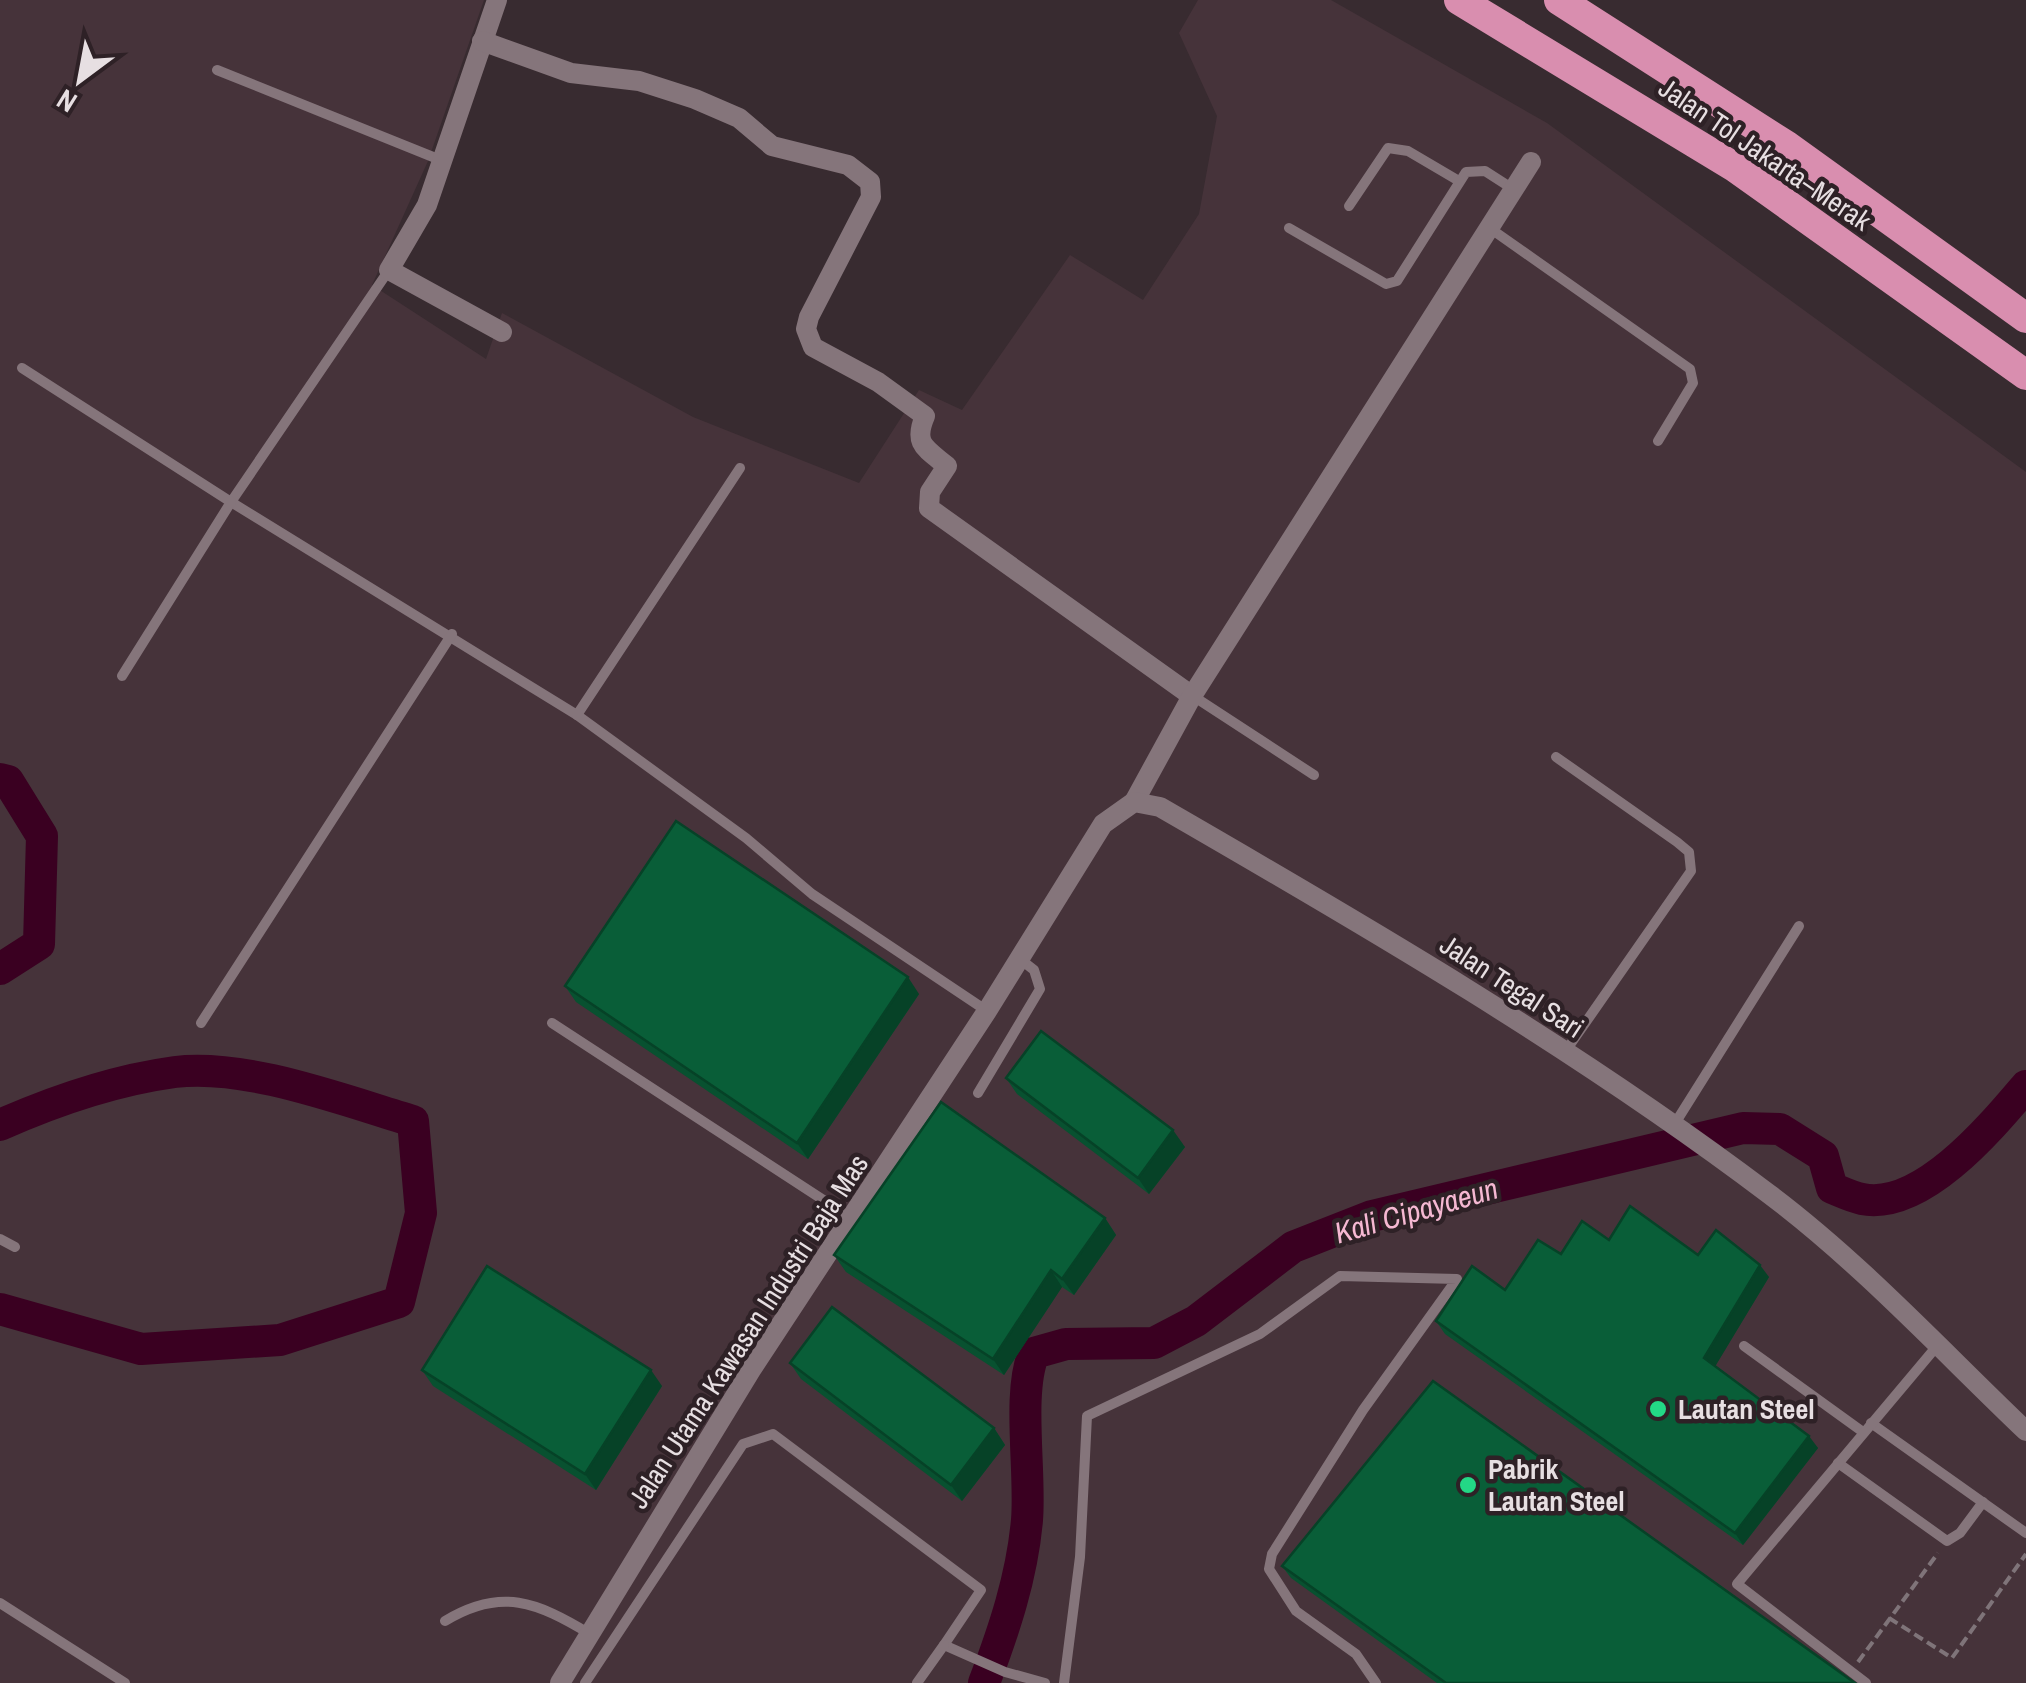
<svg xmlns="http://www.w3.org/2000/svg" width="2026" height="1683" font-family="'Archivo Narrow',sans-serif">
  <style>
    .built { fill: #46333a }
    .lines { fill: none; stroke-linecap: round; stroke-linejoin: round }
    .river { stroke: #3a0021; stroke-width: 32 }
    .path { stroke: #7f7479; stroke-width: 4; stroke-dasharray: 10 5; stroke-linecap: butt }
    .lane { stroke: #85757b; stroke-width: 10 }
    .street { stroke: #85757b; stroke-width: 20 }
    .highway { stroke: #d98eaf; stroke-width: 30 }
    .wall { fill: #085130 }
    .shaded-wall { fill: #064227 }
    .building { fill: #095e38; stroke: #064227; stroke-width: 2.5 }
    .poi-dot { fill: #23d886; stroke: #2e2126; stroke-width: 4 }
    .labels { text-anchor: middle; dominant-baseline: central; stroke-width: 9; stroke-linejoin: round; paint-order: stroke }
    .street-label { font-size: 28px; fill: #e7dfe2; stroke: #2e2126 }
    .poi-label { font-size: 28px; font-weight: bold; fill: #e7dfe2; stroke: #2e2126; text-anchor: start }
    .water-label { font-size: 30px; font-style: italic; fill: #f5b8d2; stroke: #2e2126 }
  </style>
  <rect width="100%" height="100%" fill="#382b30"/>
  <polygon class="built" points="0,0 484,0 428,161 372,285 486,359 502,313 693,417 859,483 919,390 962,410 1070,255 1143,300 1199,214 1217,116 1179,33 1198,0 1331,0 1547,123 2026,472 2026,1683 0,1683"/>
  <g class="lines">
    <g class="river">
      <polyline points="0,779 8,781 42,836 39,944 0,969"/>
      <path d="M 0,1125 C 54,1101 116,1080 175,1072 C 246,1063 345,1101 413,1121 L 421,1213 L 399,1302 L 280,1340 L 141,1349 L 0,1309"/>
      <path d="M 984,1683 C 1004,1630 1022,1577 1027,1520 C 1031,1472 1017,1392 1034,1353 L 1066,1344 L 1154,1343 L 1196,1321 L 1293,1247 L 1372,1216 L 1743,1128 L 1780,1129 L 1823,1156 L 1832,1188 C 1842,1192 1852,1197 1862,1199 C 1922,1211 1992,1126 2026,1086"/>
    </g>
    <g class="path">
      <polyline points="1889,1618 1952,1658 2026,1554"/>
      <polyline points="1858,1662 1938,1553"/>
    </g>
    <g class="lane">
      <polyline points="217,70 443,161"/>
      <polyline points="1349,206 1388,148 1408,151 1459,181"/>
      <polyline points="1289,228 1386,284 1397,281 1466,172 1485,171 1513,189"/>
      <polyline points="1491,229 1690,369 1693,383 1658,441"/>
      <polyline points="389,270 231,502 577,715 746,838 812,894 987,1011"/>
      <polyline points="22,368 231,502 122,676"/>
      <polyline points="1193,696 1314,775"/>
      <polyline points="577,715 740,468"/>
      <polyline points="1556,757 1677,842 1689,852 1691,871 1565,1052"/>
      <polyline points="201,1023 452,634"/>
      <polyline points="552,1023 851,1218"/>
      <polyline points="978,1093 1040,989 1034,970 1020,959"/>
      <polyline points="1674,1125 1799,926"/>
      <polyline points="0,1239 15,1247"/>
      <polyline points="1744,1346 1863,1432"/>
      <polyline points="1871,1423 2026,1533"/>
      <polyline points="1838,1463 1947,1541 1960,1533 1983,1502"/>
      <polyline points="0,1603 125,1683"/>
      <path d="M 445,1621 C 501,1587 537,1602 590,1634"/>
      <polyline points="585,1683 743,1444 773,1434 981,1590 944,1645 1005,1672 1045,1683"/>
      <polyline points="917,1683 944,1645"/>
      <polyline points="1064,1683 1080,1557 1087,1416 1260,1334 1340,1276 1457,1279 1363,1410 1272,1554 1269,1569 1296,1611 1356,1654 1376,1683"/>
      <polyline points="1866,1683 1737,1584 1937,1346"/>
    </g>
    <g class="street">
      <polyline points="497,0 427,205 389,270 502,332"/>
      <path d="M 482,41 L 571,73 L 639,81 L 695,99 L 739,118 L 772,146 L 848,165 L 870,182 L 871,197 L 809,317 L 806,329 L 813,347 L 878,382 L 925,416 C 913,444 925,448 947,466 L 930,492 L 929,508 L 1192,696"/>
      <polyline points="1134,802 1192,696 1531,162"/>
      <path d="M 560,1683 L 751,1370 L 987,1011 L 1103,824 L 1134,802 L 1160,807 C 1368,927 1577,1049 1769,1194 C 1862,1264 1942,1351 2026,1431"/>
    </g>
    <g class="highway">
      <polyline points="1459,0 1736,168 2026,375"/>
      <polyline points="1559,0 1787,146 2026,318"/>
    </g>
  </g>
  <g class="wall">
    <polygon points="565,986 919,994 808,1159 576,1002"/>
    <polygon points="1006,1078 1185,1147 1149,1194 1017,1094"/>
    <polygon points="1105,1218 1116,1235 1074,1295 1062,1287 1004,1375 846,1272 834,1255"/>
    <polygon points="1609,1240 1698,1255 1769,1277 1715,1366 1818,1448 1743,1545 1445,1334 1436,1321 1505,1290 1561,1254"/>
    <polygon points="790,1363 994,1428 1005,1445 962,1501 801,1379"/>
    <polygon points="422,1370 662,1386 596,1490 433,1386"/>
    <polygon points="1282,1566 1855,1683 1437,1683 1291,1578"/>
  </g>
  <g class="shaded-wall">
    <polygon points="908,977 919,994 808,1159 797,1143"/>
    <polygon points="1173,1130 1185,1147 1149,1194 1138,1178"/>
    <polygon points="1105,1218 1116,1235 1074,1295 1062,1279"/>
    <polygon points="1760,1265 1769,1277 1713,1370 1704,1358"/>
    <polygon points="1051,1270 1062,1287 1004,1375 993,1359"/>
    <polygon points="651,1370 662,1386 596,1490 585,1474"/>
    <polygon points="994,1428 1005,1445 962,1501 951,1485"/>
    <polygon points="1809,1436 1818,1448 1743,1545 1735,1533"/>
  </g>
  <g class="building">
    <polygon points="676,821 908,977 797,1143 565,986"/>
    <polygon points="1041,1031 1173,1130 1138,1178 1006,1078"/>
    <polygon points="941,1102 1105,1218 1062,1279 1051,1270 993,1359 834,1255"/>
    <polygon points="1630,1206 1698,1255 1716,1230 1760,1265 1704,1358 1809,1436 1735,1533 1436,1321 1472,1266 1505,1290 1538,1240 1561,1254 1582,1221 1609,1240"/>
    <polygon points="487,1266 651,1370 585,1474 422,1370"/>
    <polygon points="832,1307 994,1428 951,1485 790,1363"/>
    <polygon points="1433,1381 1855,1683 1446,1683 1282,1566"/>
  </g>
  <g class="poi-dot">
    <circle cx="1658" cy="1409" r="10"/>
    <circle cx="1468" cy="1485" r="10"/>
  </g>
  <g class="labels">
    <g class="street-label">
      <text transform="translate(1765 154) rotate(34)">Jalan Tol Jakarta–Merak</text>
      <text transform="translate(1512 986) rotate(33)">Jalan Tegal Sari</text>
      <text transform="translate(748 1331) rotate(-57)">Jalan Utama Kawasan Industri Baja Mas</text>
    </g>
    <g class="poi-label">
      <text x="1678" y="1409">Lautan Steel</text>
      <text x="1488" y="1469">Pabrik<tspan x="1488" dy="32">Lautan Steel</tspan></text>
    </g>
    <g class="water-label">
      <text transform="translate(1416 1210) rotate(-16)">Kali Cipayaeun</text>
    </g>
  </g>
  <g transform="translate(80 80) rotate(212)" stroke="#2e2126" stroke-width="8" paint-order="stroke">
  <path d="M0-8L18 38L0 25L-18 38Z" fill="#e7dfe2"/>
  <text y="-15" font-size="28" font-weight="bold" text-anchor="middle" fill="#e7dfe2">N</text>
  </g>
</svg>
